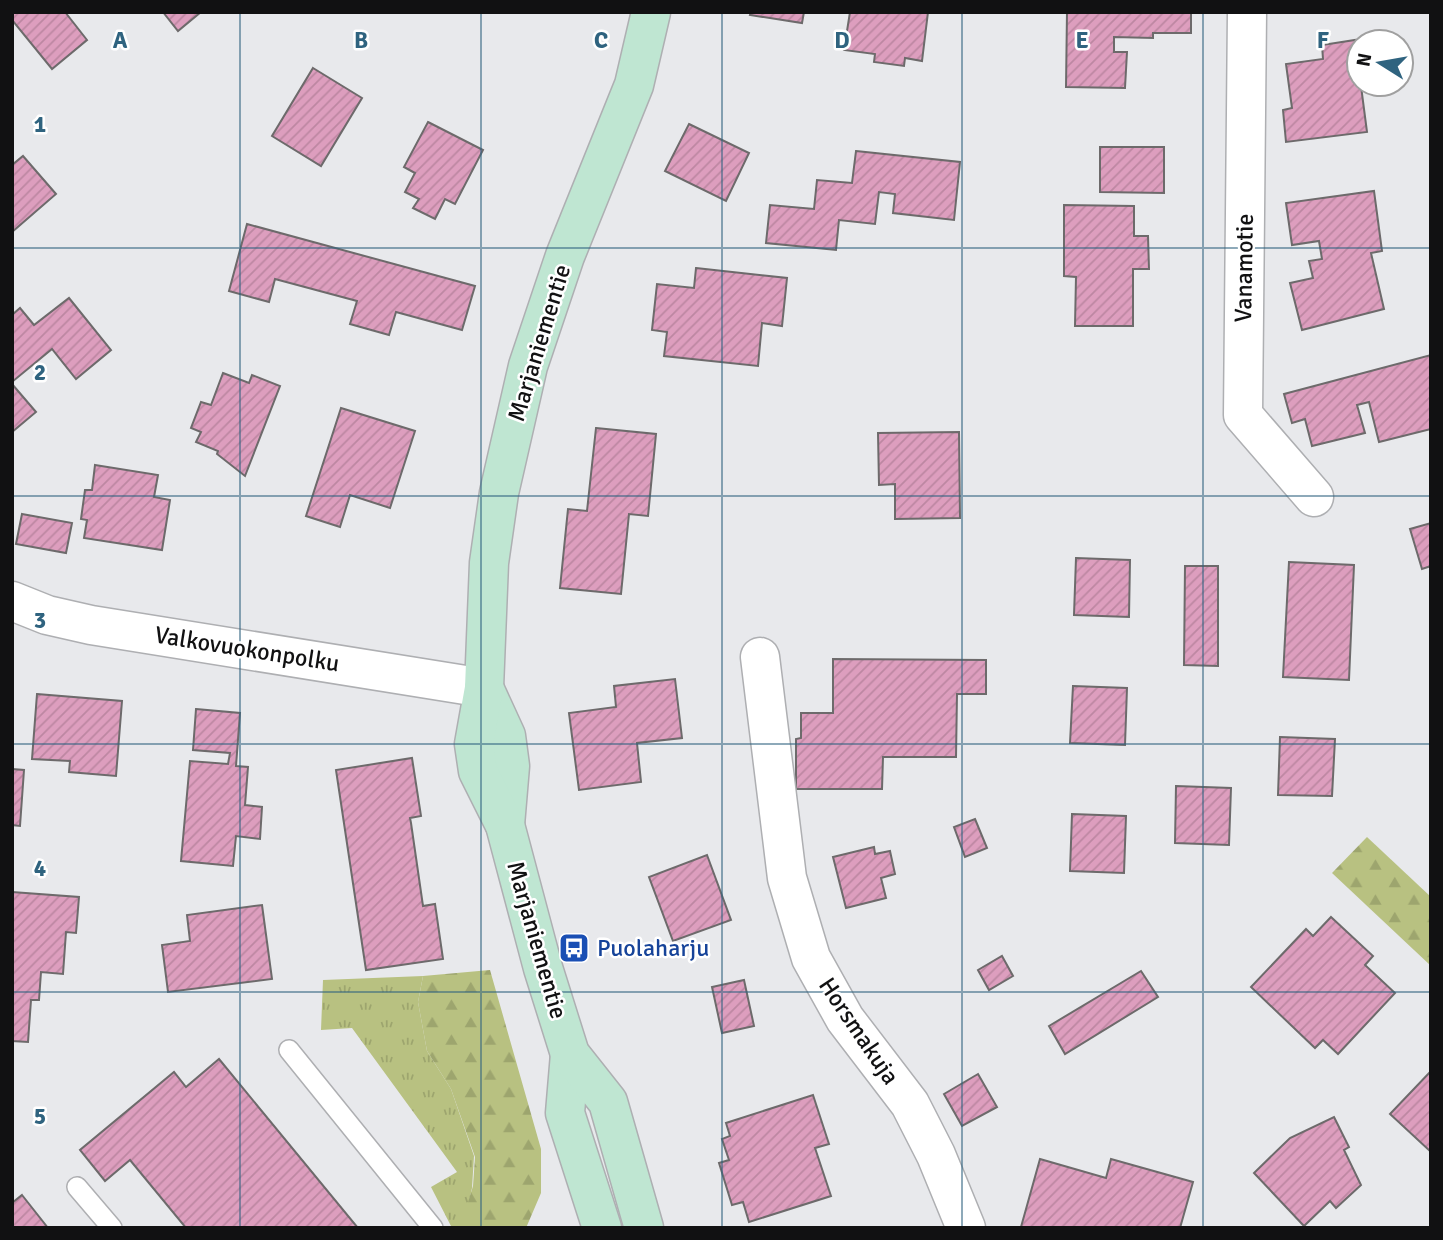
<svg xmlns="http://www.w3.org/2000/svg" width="1443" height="1240" font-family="Signika,sans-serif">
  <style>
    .grass { fill: url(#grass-tufts) }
    .forest { fill: url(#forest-firs) }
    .building { fill: url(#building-hatch); stroke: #6d6a6b; stroke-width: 2 }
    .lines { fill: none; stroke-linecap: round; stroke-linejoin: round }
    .lane-casing { stroke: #aeafb2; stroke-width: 22 }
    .street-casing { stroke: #aeafb2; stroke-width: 41 }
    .secondary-casing { stroke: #aeafb2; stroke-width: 41 }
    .lane { stroke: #fff; stroke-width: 19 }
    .street { stroke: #fff; stroke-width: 38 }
    .secondary { stroke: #bfe6d2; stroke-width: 38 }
    .grid { fill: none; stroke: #2f637f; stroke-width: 2; stroke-opacity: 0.55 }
    .labels { text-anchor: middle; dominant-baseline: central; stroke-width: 5; stroke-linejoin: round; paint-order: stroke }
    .street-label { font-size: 24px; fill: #111112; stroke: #fff }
    .transit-label { font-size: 24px; fill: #164399; stroke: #fff; text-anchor: start }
    .grid-label { font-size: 23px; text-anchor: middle; font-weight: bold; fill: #2f637f; stroke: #fff; stroke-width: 5; stroke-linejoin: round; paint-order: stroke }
  </style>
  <defs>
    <pattern id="grass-tufts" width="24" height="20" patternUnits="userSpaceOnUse" patternTransform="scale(1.75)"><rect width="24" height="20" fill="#b8c181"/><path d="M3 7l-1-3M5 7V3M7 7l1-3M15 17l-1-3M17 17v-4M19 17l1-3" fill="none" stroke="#9da56e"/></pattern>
    <pattern id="forest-firs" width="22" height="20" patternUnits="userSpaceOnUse" patternTransform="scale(1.75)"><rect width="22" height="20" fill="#b8c181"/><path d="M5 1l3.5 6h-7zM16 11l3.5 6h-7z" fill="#9da56e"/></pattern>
    <pattern id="building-hatch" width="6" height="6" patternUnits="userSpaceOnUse" patternTransform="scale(1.75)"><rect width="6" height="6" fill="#dd9ebe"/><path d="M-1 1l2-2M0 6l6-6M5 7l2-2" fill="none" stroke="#bd87a2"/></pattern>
  </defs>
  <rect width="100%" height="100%" fill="#e8e9ec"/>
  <polygon class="grass" points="423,976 418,1002 427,1051 451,1089 474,1156 472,1188 463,1228 452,1228 431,1187 457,1172 352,1028 321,1030 323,980"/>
  <g class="forest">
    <polygon points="1367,837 1431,897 1431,966 1332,873"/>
    <polygon points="490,970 541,1149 541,1193 526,1228 463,1228 461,1225 473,1186 475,1157 451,1089 427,1051 418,1002 423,976"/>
  </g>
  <g class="building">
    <polygon points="12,12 65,12 87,40 52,69 12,20"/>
    <polygon points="163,12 201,12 178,31"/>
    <polygon points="751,12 804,12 802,23 750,15"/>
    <polygon points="850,12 928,12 922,61 905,58 904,66 874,62 875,54 844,50"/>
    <polygon points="1067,12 1191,12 1191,33 1153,33 1153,38 1114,37 1114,52 1127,52 1125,88 1066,87"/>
    <polygon points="1355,40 1367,132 1286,142 1283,110 1292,108 1286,64 1323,59 1322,45"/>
    <polygon points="313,68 362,98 321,166 272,136"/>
    <polygon points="428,122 483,150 455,204 445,199 435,219 413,208 419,199 405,192 415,173 404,167"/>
    <polygon points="689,124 749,153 726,201 665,171"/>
    <polygon points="1100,147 1164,147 1164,193 1100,192"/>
    <polygon points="856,151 960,162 954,220 893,213 895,194 879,192 875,224 839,220 836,250 766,243 770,205 814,209 817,180 852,183"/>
    <polygon points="23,156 56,194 12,232 12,165"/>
    <polygon points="1374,191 1382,251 1371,253 1384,309 1302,330 1290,283 1313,278 1309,261 1322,259 1319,241 1292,245 1286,203"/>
    <polygon points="1064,205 1134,206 1134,236 1148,236 1149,269 1133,269 1133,326 1075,326 1076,277 1064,276"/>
    <polygon points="247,224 475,286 462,330 396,312 389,335 350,324 357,301 275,279 269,302 229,291"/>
    <polygon points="696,268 787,278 782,326 762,323 758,366 664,356 667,332 652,330 657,284 694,288"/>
    <polygon points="69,298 111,350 76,379 52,349 12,382 12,315 20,308 34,325"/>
    <polygon points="1431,355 1431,429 1379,442 1369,402 1357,405 1365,433 1312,446 1305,419 1292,423 1284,394"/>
    <polygon points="223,373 249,383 252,375 280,386 245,476 217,454 218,451 196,442 201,432 191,428 201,402 211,405"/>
    <polygon points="12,384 36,412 12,432"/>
    <polygon points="341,408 415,431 390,508 350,495 340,527 306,516"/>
    <polygon points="596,428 656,434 648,516 629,514 621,594 560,588 568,509 587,511"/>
    <polygon points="959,432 960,518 895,519 895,484 879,485 878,433"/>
    <polygon points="95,465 158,475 154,497 170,500 162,550 84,538 87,520 81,519 85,490 92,490"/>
    <polygon points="22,514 72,523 66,553 16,544"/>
    <polygon points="1431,523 1431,566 1422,569 1410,529"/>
    <polygon points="1076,558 1130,560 1129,617 1074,615"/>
    <polygon points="1289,562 1354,565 1349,680 1283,677"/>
    <polygon points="1185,566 1218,566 1218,666 1184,665"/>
    <polygon points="833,659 986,660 986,694 957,694 956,757 883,757 882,789 796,789 796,739 801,738 801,713 833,713"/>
    <polygon points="675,679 682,738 637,743 641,782 579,790 569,713 616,707 614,686"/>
    <polygon points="1073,686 1127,688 1125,745 1070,743"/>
    <polygon points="37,694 122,701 116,776 69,772 70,761 32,759"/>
    <polygon points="196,709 240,713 236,766 248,767 245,805 262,807 260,839 236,836 233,866 181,861 190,761 228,764 230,753 193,750"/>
    <polygon points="1280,737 1335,739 1332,796 1278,795"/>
    <polygon points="412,758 421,816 410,818 411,823 423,906 435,904 443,959 366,970 336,770"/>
    <polygon points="12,769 24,770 20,826 12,825"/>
    <polygon points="1176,786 1231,788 1229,845 1175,843"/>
    <polygon points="1072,814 1126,816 1124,873 1070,871"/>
    <polygon points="975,819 987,848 965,857 954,827"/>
    <polygon points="874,847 875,854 890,851 895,874 881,878 886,898 846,908 833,857"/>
    <polygon points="707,855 731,920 673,941 649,877"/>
    <polygon points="12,892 79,897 76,933 66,932 63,974 41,972 39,1000 31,1000 28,1042 12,1041"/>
    <polygon points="262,905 272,979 168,992 162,945 190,941 187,915"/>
    <polygon points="1331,917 1373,956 1365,965 1395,993 1338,1054 1323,1040 1315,1048 1251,987 1306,929 1313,936"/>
    <polygon points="1002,956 1013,976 989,990 978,970"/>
    <polygon points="1141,971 1158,997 1065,1054 1049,1026"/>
    <polygon points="744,980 754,1026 722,1033 712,987"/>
    <polygon points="219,1059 358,1228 186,1228 130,1160 105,1181 80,1150 174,1072 186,1087"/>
    <polygon points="1431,1071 1431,1152 1390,1114"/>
    <polygon points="978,1074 997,1107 962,1126 944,1094"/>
    <polygon points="813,1095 829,1144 815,1148 831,1196 749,1222 743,1202 732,1205 719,1163 729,1160 722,1139 730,1136 726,1123"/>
    <polygon points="1334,1117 1349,1147 1344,1150 1361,1185 1336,1208 1330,1201 1304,1226 1254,1173 1290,1138"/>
    <polygon points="1040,1159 1106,1178 1111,1159 1193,1182 1180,1228 1021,1227"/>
    <polygon points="22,1195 48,1228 12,1228 12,1203"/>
  </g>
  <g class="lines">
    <g class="lane-casing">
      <g id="lane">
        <polyline points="289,1050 433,1228"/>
        <polyline points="77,1187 112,1228"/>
      </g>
    </g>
    <g class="street-casing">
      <g id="street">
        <polyline points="1247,12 1243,415 1314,497"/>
        <polyline points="12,601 47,615 91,625 484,688"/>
        <polyline points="760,657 787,878 811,958 845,1019 910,1104 936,1155 966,1228"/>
      </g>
    </g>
    <g class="secondary-casing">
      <g id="secondary">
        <polyline points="484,688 506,736 510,766 505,825"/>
        <polyline points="570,1054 565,1113 602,1228"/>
        <polyline points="644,1228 608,1102 570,1054 543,968 505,825 478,771 474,744 484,688 489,563 499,493 528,366 565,256 634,85 651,12"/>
      </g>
    </g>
    <use href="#lane" class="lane"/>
    <use href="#street" class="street"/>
    <use href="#secondary" class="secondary"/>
  </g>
  <path class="grid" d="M 240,12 L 240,1228M 481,12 L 481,1228M 722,12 L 722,1228M 962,12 L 962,1228M 1203,12 L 1203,1228M 12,248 L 1431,248M 12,496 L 1431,496M 12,744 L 1431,744M 12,992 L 1431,992"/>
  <defs>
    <g id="bus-square" transform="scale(1.575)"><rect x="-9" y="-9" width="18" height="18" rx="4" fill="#1a4fb4" stroke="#fff"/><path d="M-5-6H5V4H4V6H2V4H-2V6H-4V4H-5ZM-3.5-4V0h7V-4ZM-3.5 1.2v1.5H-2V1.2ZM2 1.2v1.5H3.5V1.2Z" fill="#fff"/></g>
  </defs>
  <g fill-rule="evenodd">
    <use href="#bus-square" x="574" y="948"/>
  </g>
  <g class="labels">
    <g class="street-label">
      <text transform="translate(1244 268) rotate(-89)">Vanamotie</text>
      <text transform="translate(539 343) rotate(-73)">Marjaniementie</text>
      <text transform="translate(247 649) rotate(9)">Valkovuokonpolku</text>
      <text transform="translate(537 940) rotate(74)">Marjaniementie</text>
      <text transform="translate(859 1031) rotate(56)">Horsmakuja</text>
    </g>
    <g class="transit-label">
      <text x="597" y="948">Puolaharju</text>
    </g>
  </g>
  <g class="grid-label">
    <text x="120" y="48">A</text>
    <text x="361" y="48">B</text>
    <text x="601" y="48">C</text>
    <text x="842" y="48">D</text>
    <text x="1082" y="48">E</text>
    <text x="1323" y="48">F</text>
    <text x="40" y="132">1</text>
    <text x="40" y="380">2</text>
    <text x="40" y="628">3</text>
    <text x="40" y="876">4</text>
    <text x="40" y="1124">5</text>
  </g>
  <rect width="1443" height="1240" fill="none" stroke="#111112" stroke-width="28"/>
  <g transform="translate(1380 63) rotate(281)"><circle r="33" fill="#ffffff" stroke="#a0a0a0" stroke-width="2"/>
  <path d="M0-5L12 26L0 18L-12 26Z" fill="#2f637f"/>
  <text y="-10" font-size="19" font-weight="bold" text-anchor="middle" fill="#111112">N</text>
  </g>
</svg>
